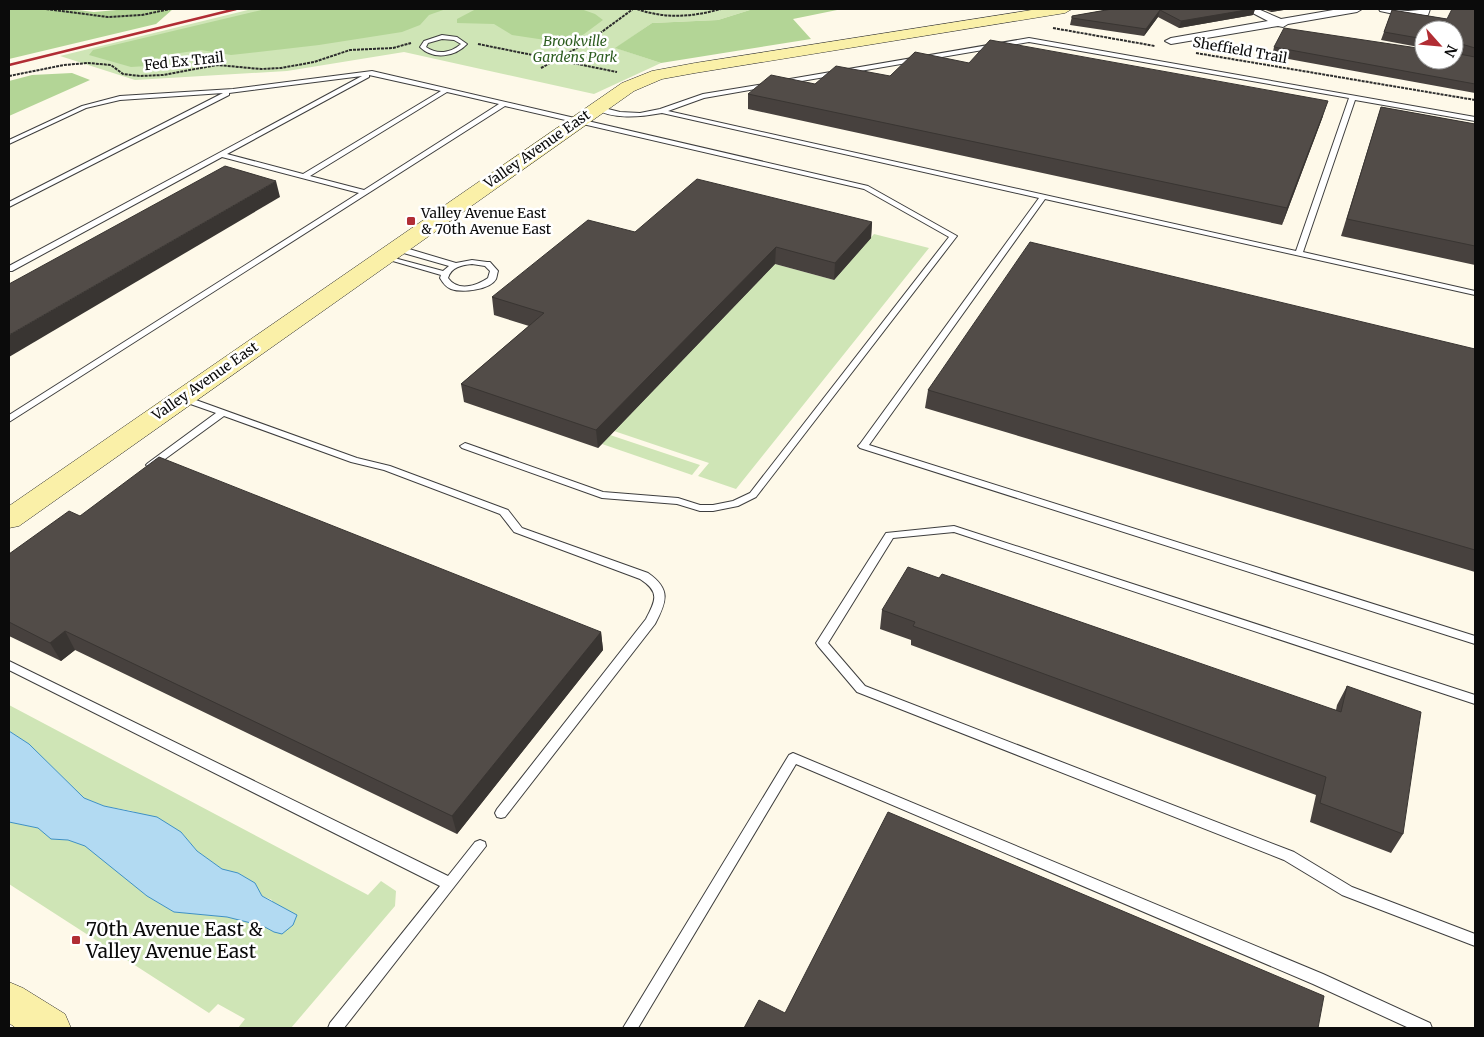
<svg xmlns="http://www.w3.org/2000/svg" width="1484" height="1037" font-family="Merriweather,serif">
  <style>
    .green { fill: #cfe5b6 }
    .forest { fill: #b3d596 }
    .water { fill: #b2daf2; stroke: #3d90c4 }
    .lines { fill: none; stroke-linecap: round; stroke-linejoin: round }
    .lane-casing { stroke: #3e3e3e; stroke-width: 2 }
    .street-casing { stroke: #3e3e3e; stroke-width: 2 }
    .secondary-casing { stroke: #2d2d2d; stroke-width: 1 }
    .path { stroke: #2d2d2d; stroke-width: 2; stroke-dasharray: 3 1; stroke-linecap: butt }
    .lane { fill: #fff; fill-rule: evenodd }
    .street { fill: #fff; fill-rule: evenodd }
    .secondary { fill: #faf0a8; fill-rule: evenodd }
    .rail { stroke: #b12d34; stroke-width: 2.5 }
    .wall { fill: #47413e }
    .shaded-wall { fill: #393532 }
    .building { fill: #524c48; stroke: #393532 }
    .poi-dot { fill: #b12d34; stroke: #fff; stroke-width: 2 }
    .labels { text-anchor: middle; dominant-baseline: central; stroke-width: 5; stroke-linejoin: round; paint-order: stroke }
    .far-park-label { font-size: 14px; font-style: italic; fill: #2d5d20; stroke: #fff }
    .far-street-label { font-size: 14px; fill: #0b0b0b; stroke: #fff }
    .far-poi-label { font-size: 14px; fill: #0b0b0b; stroke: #fff; text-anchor: start }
    .near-poi-label { font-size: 19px; fill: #0b0b0b; stroke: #fff; text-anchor: start }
  </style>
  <rect width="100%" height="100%" fill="#fef9e9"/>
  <g class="green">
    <polygon points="252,9 753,9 718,20 652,23 616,48 661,63 594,94 404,52 287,71 135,80 60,56"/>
    <polygon points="874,234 929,248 736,489 698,476 709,463 614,431 775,264 834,280"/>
    <polygon points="610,435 700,465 692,475 602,444"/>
    <polygon points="9,705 368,895 381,881 396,891 395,906 291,1028 238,1028 245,1019 218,1004 209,1013 9,884 9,822 38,828 52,839 68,840 86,846 147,896 174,912 227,917 263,926 274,932 272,900 262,896 255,883 238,873 222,869 197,851 181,832 132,811 104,806 84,798 29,744 9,731"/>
  </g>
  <g class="forest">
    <polygon points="9,9 69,9 94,12 128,9 173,9 156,24 9,59"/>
    <polygon points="266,9 446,9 429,15 420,25 402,32 319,45 231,55 201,50 165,55 147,66 131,67 89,55 93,50"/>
    <polygon points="476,9 581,9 595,14 603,20 576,40 552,41 512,35 494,24 457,23 457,19"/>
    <polygon points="753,9 842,9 793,19 811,39 661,63 615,48 652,23 718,20"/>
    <polygon points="72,73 90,80 9,116 9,81 32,75"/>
  </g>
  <polygon class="water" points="9,731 29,744 84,798 104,806 157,817 181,832 197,851 222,869 238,873 255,883 262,896 297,915 293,925 282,934 274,932 263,926 227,917 174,912 147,896 85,846 68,840 51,839 38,828 9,822"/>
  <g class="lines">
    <g class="lane-casing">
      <g id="lane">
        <path d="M 442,35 L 457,37 L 467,44 C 455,57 433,60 420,47 L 424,41 ZM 442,39 L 454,40 L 461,44 C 451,53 437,55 426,47 L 428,43 Z"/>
        <path d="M 1029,38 L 1475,117 L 1475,121 L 1355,100 L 1303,252 L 1475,291 L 1475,295 L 1045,199 L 869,445 L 1475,636 L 1475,644 L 860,448 L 858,446 L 860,444 L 1039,198 L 662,113 C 640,117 613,120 593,108 L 596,106 L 620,112 L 640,113 L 660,109 L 703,94 L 770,83 L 772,84 L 772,86 L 704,98 L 668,111 L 1296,251 L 1349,98 L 1029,42 L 784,84 L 781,82 L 784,80 Z"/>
        <path d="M 372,71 L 868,186 L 957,236 L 756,497 L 738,506 L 713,511 L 700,511 L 677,504 L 602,498 L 462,448 L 460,446 L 465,443 L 468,444 L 603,492 L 678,498 L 700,505 L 713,505 L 733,501 L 750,493 L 949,237 L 864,189 L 505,106 L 9,422 L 9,415 L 359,193 L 222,157 L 12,271 L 9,271 L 9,266 L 362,76 L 229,93 L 229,95 L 9,207 L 9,202 L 223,93 L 120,100 L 86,108 L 11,143 L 9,144 L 9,140 L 82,106 L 120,96 L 233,89 ZM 369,75 L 441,91 L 303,174 L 227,154 L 369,77 ZM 447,92 L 499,104 L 364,190 L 310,176 Z"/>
        <path d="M 393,246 L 399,246 L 456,263 L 472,260 L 487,262 L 490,262 L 498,271 C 497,274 497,276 496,279 C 490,290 462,293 451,289 C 446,287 443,283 440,278 L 441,275 L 379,257 L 383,255 L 443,271 L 449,266 L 393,250 ZM 472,264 L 485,266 L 490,271 L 488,278 C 476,286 458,292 448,278 C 451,267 462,265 472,264 Z"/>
        <path d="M 182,395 L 357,458 L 390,466 L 508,510 L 522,528 L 648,573 C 671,589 667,601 655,624 L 505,817 L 501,818 L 497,817 L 495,813 L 497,809 L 646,619 C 656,600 660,592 640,579 L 514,532 L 500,514 L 384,470 L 351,462 L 224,416 L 154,467 L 148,467 L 146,465 L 148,463 L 216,413 L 179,400 L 178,398 Z"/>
        <polygon points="954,526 1475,695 1475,704 954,532 893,538 828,643 865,686 1294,852 1352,887 1475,934 1475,946 1342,895 1284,860 857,692 818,646 816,643 818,640 886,533"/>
        <polygon points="9,661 448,876 475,842 480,840 485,842 486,846 344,1028 328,1028 330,1023 440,886 9,670"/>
        <polygon points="793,753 1323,974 1430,1023 1432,1028 1409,1028 1313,984 796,764 638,1028 623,1028 789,755"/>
      </g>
    </g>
    <g class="street-casing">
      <g id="street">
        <polygon points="1245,9 1258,9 1281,19 1339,9 1362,9 1357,12 1288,24 1283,27 1278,26 1171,44 1165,41 1171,38 1268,21"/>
        <polygon points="1379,9 1408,11 1430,9 1428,15 1408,17 1380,11"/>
      </g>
    </g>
    <g class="secondary-casing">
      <g id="secondary">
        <polygon points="1038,9 1072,9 1065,13 695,73 662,79 634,91 19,526 9,528 9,506 622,83 652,71 695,63"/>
        <polygon points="9,982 23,988 65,1014 71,1028 16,1028 9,1023"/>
      </g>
    </g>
    <g class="path">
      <polyline points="46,9 108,17 142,15 170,9"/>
      <path d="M 637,9 C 665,19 692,17 721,9"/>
      <polyline points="1053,28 1155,46"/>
      <polyline points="478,44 617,72"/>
      <polyline points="1196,53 1475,100"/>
      <polyline points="541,68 588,42 633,9"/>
      <polyline points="9,76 64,65 88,63 111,65 123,74 140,76 163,75 217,65 261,69 281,68 314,62 350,50 393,48 411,43"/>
    </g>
    <use href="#lane" class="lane"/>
    <use href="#street" class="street"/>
    <use href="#secondary" class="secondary"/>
    <polyline class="rail" points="9,65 236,9"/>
  </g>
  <g class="wall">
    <polygon points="1112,9 1255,9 1253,15 1179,28 1158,17 1144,36 1070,25 1072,16"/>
    <polygon points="1263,9 1290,9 1271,12"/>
    <polygon points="1475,9 1475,93 1272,56 1274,47 1454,60 1424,30 1424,48 1381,40 1392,10 1447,19"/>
    <polygon points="969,63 1323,116 1282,225 748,109 748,94 815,84 890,76"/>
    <polygon points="1381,107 1475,124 1475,265 1341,236 1376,123"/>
    <polygon points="872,222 871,238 834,280 775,264 598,448 464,402 461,384 529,326 494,315 492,297 635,232"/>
    <polygon points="1475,349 1475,572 925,408 928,390"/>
    <polygon points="80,516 601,632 603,650 457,834 75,650 61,661 9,636 9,554"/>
    <polygon points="882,610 1336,710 1337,705 1347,686 1403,834 1391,853 1310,822 1316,795 911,645 911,640 880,629"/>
  </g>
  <g class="shaded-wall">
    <polygon points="1252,9 1255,9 1253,15 1179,28 1181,21"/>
    <polygon points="1271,9 1290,9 1271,12"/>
    <polygon points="1160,10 1158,17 1144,36 1146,29"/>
    <polygon points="1328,101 1323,116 1282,225 1287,208"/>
    <polygon points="276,181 280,197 9,357 9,335"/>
    <polygon points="872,222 871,238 834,280 835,263"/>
    <polygon points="776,247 775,264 598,448 596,430"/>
    <polygon points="65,631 75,650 61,661 50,643"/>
    <polygon points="601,632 603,650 457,834 452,816"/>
  </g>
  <g class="building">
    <polygon points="1112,9 1252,9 1181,21 1160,10 1146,29 1072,18 1072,16"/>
    <polygon points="1452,9 1475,9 1475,48 1458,43 1456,49 1454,50 1454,30 1424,30 1424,39 1384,32 1392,10 1447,19"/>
    <polygon points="1284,28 1424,49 1424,60 1454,60 1454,53 1475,57 1475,84 1274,47"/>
    <polygon points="990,40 1328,101 1287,208 748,94 771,75 815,84 836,66 890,76 915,52 969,63"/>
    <polygon points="1381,107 1475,124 1475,246 1347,219"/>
    <polygon points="225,166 276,181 9,335 9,284"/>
    <polygon points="697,179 872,222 835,263 776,247 596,430 461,384 544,313 492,297 588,220 635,232"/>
    <polygon points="1030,242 1475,349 1475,550 928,390"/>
    <polygon points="159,457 601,632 452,816 65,631 50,643 9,622 9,554 69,511 80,516"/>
    <polygon points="908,567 939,578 942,574 1341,712 1347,686 1421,712 1403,834 1320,803 1326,777 913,626 915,622 882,610"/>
    <polygon points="888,812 1324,996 1318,1028 744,1028 759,1000 785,1013"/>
  </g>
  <g class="poi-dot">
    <rect x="406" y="216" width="10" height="10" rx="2.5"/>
    <rect x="71" y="935" width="10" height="10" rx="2.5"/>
  </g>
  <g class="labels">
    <g class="far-park-label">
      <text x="575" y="41">Brookville<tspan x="575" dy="16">Gardens Park</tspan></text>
    </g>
    <g class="far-street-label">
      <text transform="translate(1240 50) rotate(10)">Sheffield Trail</text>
      <text transform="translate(184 61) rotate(-6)">Fed Ex Trail</text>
      <text transform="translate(537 149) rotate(-35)">Valley Avenue East</text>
      <text transform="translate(205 381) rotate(-35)">Valley Avenue East</text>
    </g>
    <g class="far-poi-label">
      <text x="421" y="213">Valley Avenue East<tspan x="421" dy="16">&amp; 70th Avenue East</tspan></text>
    </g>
    <g class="near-poi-label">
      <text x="86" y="929">70th Avenue East &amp;<tspan x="86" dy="22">Valley Avenue East</tspan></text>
    </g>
  </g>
  <rect width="1484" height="1037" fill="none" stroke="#0b0b0b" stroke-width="20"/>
  <g transform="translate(1439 45) rotate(117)"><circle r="24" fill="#ffffff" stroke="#9d9d9d"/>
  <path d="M0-4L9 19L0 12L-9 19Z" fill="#b12d34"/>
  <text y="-8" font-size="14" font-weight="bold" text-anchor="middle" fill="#0b0b0b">N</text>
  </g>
</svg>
